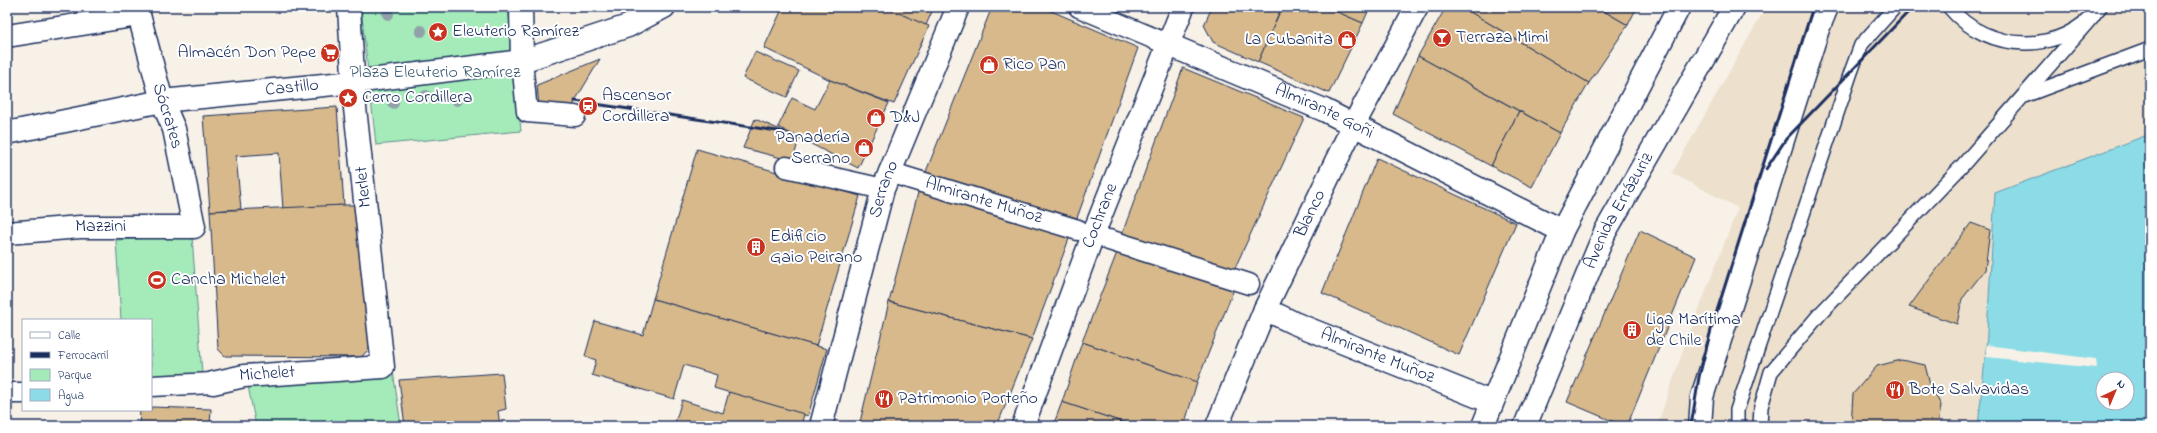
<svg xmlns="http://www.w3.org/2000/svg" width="2157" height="433" font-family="'Indie Flower',sans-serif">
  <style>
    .built { fill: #ede0cc }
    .green { fill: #a4ebb9; stroke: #608d8c }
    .water { fill: #8cdce7; stroke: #5f97b0; fill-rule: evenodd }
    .pier { fill: #f7f1e8 }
    .building { fill: #d7b98b; stroke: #1b2f5e }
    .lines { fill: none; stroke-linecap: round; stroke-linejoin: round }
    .service-casing { stroke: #1b2f5e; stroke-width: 16 }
    .pedestrian-casing { stroke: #1b2f5e; stroke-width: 23 }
    .minor-casing { stroke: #1b2f5e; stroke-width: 25 }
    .tertiary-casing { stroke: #1b2f5e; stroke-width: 25 }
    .secondary-casing { stroke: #1b2f5e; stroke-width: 25 }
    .primary-casing { stroke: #1b2f5e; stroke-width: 25 }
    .service { stroke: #fff; stroke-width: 13 }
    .pedestrian { stroke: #fff; stroke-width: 20 }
    .minor { stroke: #fff; stroke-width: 22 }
    .tertiary { stroke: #fff; stroke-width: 22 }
    .secondary { stroke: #fff; stroke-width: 22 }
    .primary { stroke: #fff; stroke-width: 22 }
    .rail { stroke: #1b2f5e; stroke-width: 3 }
    .tree { fill: #91a0a9 }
    .labels { text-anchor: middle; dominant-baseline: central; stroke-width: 4; stroke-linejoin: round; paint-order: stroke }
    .poi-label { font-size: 18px; fill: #1b2f5e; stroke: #fff; text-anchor: start }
    .park-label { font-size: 18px; fill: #3d5e75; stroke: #fff }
    .street-label { font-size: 18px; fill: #1b2f5e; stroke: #fff }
  </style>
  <rect width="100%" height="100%" fill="#f7f1e8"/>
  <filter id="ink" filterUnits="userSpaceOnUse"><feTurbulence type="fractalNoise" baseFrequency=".025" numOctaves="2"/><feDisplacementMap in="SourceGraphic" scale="8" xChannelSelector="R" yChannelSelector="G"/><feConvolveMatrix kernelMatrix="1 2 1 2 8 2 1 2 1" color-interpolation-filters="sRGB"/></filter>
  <g filter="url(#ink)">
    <polygon class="built" points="1766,7 2150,7 2150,134 1995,193 1986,349 1978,426 1657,426 1685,345 1738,208 1672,173"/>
    <g class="green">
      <polygon points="361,7 508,7 521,131 376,145"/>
      <polygon points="192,236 202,374 151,377 151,320 121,320 116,240"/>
      <polygon points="393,371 401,426 256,426 247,381"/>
    </g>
    <path class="water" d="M 2150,134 L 2150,426 L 1978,426 L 1986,350 L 1995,193 ZM 2103,379 L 2127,379 L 2127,403 L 2103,403 Z"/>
    <polygon class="pier" points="1986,345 2096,359 2097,368 1986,357"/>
    <g class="building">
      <polygon points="783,7 885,7 929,26 894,104 830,80 764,48"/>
      <polygon points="885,7 934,7 926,25"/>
      <polygon points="992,7 1042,7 1138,48 1077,218 925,174"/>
      <polygon points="1212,7 1282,7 1258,62 1213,42 1204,25"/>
      <polygon points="1282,7 1326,7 1363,23 1329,93 1258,62"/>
      <polygon points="1326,7 1370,7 1363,23"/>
      <polygon points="1446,7 1462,7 1589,83 1560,133 1418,56"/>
      <polygon points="1462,7 1597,7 1628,25 1589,83"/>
      <polygon points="1597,7 1637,7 1628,25"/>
      <polygon points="755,52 799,71 787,97 743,78"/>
      <polygon points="1418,56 1519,111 1491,166 1393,114"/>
      <polygon points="600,59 575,101 571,112 539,107 537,85"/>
      <polygon points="1183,68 1304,118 1234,270 1122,234"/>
      <polygon points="830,80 889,103 858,168 778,127 792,98 815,109"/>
      <polygon points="337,107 344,205 283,209 279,153 236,156 241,209 210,211 203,116"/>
      <polygon points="1519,111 1560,133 1532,187 1491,166"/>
      <polygon points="755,119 799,138 793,161 743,148"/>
      <polygon points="697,149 860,196 816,346 653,299"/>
      <polygon points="1377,158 1516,223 1459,355 1322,293"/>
      <polygon points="919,189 1070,236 1032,339 889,302"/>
      <polygon points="344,205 357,205 370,348 361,357 225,356 218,349 210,211"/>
      <polygon points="1971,223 1990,230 1985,270 1962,299 1957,324 1909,307"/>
      <polygon points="1640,230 1696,257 1627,426 1624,426 1567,402"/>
      <polygon points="1118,250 1234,289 1197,382 1082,342"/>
      <polygon points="653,299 827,349 808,416 714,388 717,375 684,365 674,399 592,375 596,360 585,356 595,321 643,335"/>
      <polygon points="889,302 1032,339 997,426 859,426"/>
      <polygon points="1082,342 1197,382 1184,426 1134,426 1062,402"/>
      <polygon points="1901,360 1925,365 1930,385 1941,405 1938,426 1851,426 1853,394 1877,366"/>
      <polygon points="502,373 506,409 498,411 500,426 405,426 399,380"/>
      <polygon points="729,392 804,414 801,426 674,426 682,400 723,413"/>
      <polygon points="1062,402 1134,426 1053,426"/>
      <polygon points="151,407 211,409 210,426 139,426 140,410 151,410"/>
    </g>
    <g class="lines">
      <g class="service-casing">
        <g id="service">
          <path d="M 1949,7 C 1988,54 2062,56 2100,7"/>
          <polyline points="2024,96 2150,49"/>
          <polyline points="1737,426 1737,410 1851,72 1861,45 1895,7"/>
          <polyline points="1760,426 1761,407 1771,372 1819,315 1961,167 2093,16"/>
        </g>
      </g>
      <g class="pedestrian-casing">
        <g id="pedestrian">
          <polyline points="1079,7 1167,44"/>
          <polyline points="522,61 527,112 575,116"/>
          <polyline points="786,167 883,189"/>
          <path id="s1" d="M 889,172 L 1078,230"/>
          <polyline points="1109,240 1249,284"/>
          <polyline points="151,386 213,383"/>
          <polyline points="7,393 23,393"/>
        </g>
      </g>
      <g class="minor-casing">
        <g id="minor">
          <polyline points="521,7 522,61"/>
          <polyline points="7,36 139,15"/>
          <path id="s2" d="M 1167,44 L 1324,110 L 1562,231"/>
          <path id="s3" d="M 7,133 L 162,101 L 354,82 L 522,61 L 628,26 L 664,7"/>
          <path id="s4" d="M 7,233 L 80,227 L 194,227 L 174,129 L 162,101 L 139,15 L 134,7"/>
          <path id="s5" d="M 1265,309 L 1294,323 L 1491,402"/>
          <path id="s6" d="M 213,383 L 244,376 L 383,367 L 355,108 L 349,7"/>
          <polyline points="1700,426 1702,397 1818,29 1827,7"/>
        </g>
      </g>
      <g class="tertiary-casing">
        <g id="tertiary">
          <path id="s7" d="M 821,426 L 883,189 L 958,7"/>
        </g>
      </g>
      <g class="secondary-casing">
        <g id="secondary">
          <path id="s8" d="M 1023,426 L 1093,235 L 1183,7"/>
        </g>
      </g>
      <g class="primary-casing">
        <g id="primary">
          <path id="s9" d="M 1217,426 L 1265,309 L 1353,126 L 1417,7"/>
          <polyline points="1483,426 1562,231 1679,7"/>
          <path id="s10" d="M 1525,426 L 1605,232 L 1734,7"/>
        </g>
      </g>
      <use href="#service" class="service"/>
      <use href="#pedestrian" class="pedestrian"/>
      <use href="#minor" class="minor"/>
      <use href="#tertiary" class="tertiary"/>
      <use href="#secondary" class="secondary"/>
      <use href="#primary" class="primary"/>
      <g class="rail">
        <polyline points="575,101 784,132"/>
        <polyline points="1766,169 1786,139 1913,7"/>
        <polyline points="1691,426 1699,377 1711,330 1813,7"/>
      </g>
    </g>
    <g class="tree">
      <circle cx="388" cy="14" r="6"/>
      <circle cx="421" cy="31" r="6"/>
      <circle cx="426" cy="96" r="6"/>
      <circle cx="457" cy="100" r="6"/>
      <circle cx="393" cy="103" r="6"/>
    </g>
  </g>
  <defs>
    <g id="sight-disc" transform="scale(1)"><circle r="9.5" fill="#c8321e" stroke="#fff"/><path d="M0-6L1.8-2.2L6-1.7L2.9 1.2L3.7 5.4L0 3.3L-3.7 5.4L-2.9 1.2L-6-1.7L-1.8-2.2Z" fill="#fff"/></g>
    <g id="bar-disc" transform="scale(1)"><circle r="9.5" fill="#c8321e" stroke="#fff"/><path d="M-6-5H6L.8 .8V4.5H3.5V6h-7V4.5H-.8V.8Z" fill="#fff"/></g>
    <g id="shop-disc" transform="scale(1)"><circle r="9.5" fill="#c8321e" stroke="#fff"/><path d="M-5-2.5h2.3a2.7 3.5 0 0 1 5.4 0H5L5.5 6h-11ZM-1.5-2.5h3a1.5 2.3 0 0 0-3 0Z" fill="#fff"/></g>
    <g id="supermarket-disc" transform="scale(1)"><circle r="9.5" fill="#c8321e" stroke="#fff"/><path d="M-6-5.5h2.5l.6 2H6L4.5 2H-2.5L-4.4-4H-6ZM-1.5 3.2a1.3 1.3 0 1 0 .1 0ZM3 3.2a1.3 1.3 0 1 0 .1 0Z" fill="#fff"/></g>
    <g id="station-disc" transform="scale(1)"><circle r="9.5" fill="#c8321e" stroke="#fff"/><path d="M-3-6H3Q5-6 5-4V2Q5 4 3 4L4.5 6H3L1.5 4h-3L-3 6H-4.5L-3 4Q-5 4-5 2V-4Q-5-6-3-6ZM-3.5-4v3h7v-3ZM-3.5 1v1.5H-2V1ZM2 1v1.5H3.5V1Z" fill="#fff"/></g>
    <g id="building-disc" transform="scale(1)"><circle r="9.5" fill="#c8321e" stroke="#fff"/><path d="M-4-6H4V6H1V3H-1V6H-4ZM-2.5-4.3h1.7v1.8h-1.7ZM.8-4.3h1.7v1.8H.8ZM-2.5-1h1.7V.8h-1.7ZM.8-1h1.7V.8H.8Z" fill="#fff"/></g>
    <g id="stadium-disc" transform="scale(1)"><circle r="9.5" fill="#c8321e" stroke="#fff"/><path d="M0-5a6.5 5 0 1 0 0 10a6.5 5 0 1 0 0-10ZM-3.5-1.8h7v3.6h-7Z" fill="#fff"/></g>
    <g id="restaurant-disc" transform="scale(1)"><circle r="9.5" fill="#c8321e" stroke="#fff"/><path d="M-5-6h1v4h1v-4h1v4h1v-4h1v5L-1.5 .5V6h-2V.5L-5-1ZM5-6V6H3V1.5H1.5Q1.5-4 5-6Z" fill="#fff"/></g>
  </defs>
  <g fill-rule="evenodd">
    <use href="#sight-disc" x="438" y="32"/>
    <use href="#bar-disc" x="1442" y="38"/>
    <use href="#shop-disc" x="1347" y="40"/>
    <use href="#supermarket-disc" x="330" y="53"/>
    <use href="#shop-disc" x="989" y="65"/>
    <use href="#sight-disc" x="348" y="98"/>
    <use href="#station-disc" x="588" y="106"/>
    <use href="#shop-disc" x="876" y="118"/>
    <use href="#shop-disc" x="864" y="148"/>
    <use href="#building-disc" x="756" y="247"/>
    <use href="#stadium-disc" x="157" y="280"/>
    <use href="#building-disc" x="1632" y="330"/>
    <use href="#restaurant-disc" x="1895" y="390"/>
    <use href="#restaurant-disc" x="884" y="399"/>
  </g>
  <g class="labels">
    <g class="poi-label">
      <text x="452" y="32">Eleuterio Ramírez</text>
      <text x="1456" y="38">Terraza Mimi</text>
      <text x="1333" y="40" text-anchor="end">La Cubanita</text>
      <text x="316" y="53" text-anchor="end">Almacén Don Pepe</text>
      <text x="1003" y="65">Rico Pan</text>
      <text x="602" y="96">Ascensor<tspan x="602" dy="21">Cordillera</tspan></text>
      <text x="362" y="98">Cerro Cordillera</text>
      <text x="890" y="118">D&amp;J</text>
      <text x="850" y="138" text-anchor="end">Panadería<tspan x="850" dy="21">Serrano</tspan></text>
      <text x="770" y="237">Edificio<tspan x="770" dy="21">Gaio Peirano</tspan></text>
      <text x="171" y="280">Cancha Michelet</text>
      <text x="1646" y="320">Liga Marítima<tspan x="1646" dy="21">de Chile</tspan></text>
      <text x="1909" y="390">Bote Salvavidas</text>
      <text x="898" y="399">Patrimonio Porteño</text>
    </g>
    <g class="park-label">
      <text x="435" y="73">Plaza Eleuterio Ramírez</text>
    </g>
    <g class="street-label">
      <text stroke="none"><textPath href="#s3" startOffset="289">Castillo</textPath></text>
      <text stroke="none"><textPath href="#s2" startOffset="171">Almirante Goñi</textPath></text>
      <text transform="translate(167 116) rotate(73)">Sócrates</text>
      <text transform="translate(364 187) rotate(-96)">Merlet</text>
      <text stroke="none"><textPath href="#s7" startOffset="245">Serrano</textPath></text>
      <text stroke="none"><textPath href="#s1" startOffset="99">Almirante Muñoz</textPath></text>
      <text stroke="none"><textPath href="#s10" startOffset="235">Avenida Errázuriz</textPath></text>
      <text stroke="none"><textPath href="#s9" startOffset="232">Blanco</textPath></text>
      <text stroke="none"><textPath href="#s8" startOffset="224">Cochrane</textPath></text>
      <text stroke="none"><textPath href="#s4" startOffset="94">Mazzini</textPath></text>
      <text stroke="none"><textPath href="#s5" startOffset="122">Almirante Muñoz</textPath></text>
      <text stroke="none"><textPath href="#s6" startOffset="55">Michelet</textPath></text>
    </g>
  </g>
  <rect width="2157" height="433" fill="none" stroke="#fff" stroke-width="24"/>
  <rect x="12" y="12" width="2133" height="409" fill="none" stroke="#1b2f5e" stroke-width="1.5" filter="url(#ink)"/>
  <rect x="22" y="319" width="130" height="92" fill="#ffffff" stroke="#a4acbf"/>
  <rect x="30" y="332" width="20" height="6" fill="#ffffff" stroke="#a4acbf"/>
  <text x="58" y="339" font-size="12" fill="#1b2f5e">Calle</text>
  <rect x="30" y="352" width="20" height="6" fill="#1b2f5e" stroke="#a4acbf"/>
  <text x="58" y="359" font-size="12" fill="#1b2f5e">Ferrocarril</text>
  <rect x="30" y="369" width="20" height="12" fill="#a4ebb9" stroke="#a4acbf"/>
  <text x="58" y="379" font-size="12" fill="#1b2f5e">Parque</text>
  <rect x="30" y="389" width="20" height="12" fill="#8cdce7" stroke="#a4acbf"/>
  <text x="58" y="399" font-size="12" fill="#1b2f5e">Agua</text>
  <g transform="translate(2115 391) rotate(44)"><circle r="19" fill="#ffffff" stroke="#a4acbf"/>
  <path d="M0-3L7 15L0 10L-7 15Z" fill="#c8321e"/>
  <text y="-6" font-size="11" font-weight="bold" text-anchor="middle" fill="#1b2f5e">N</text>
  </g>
</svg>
